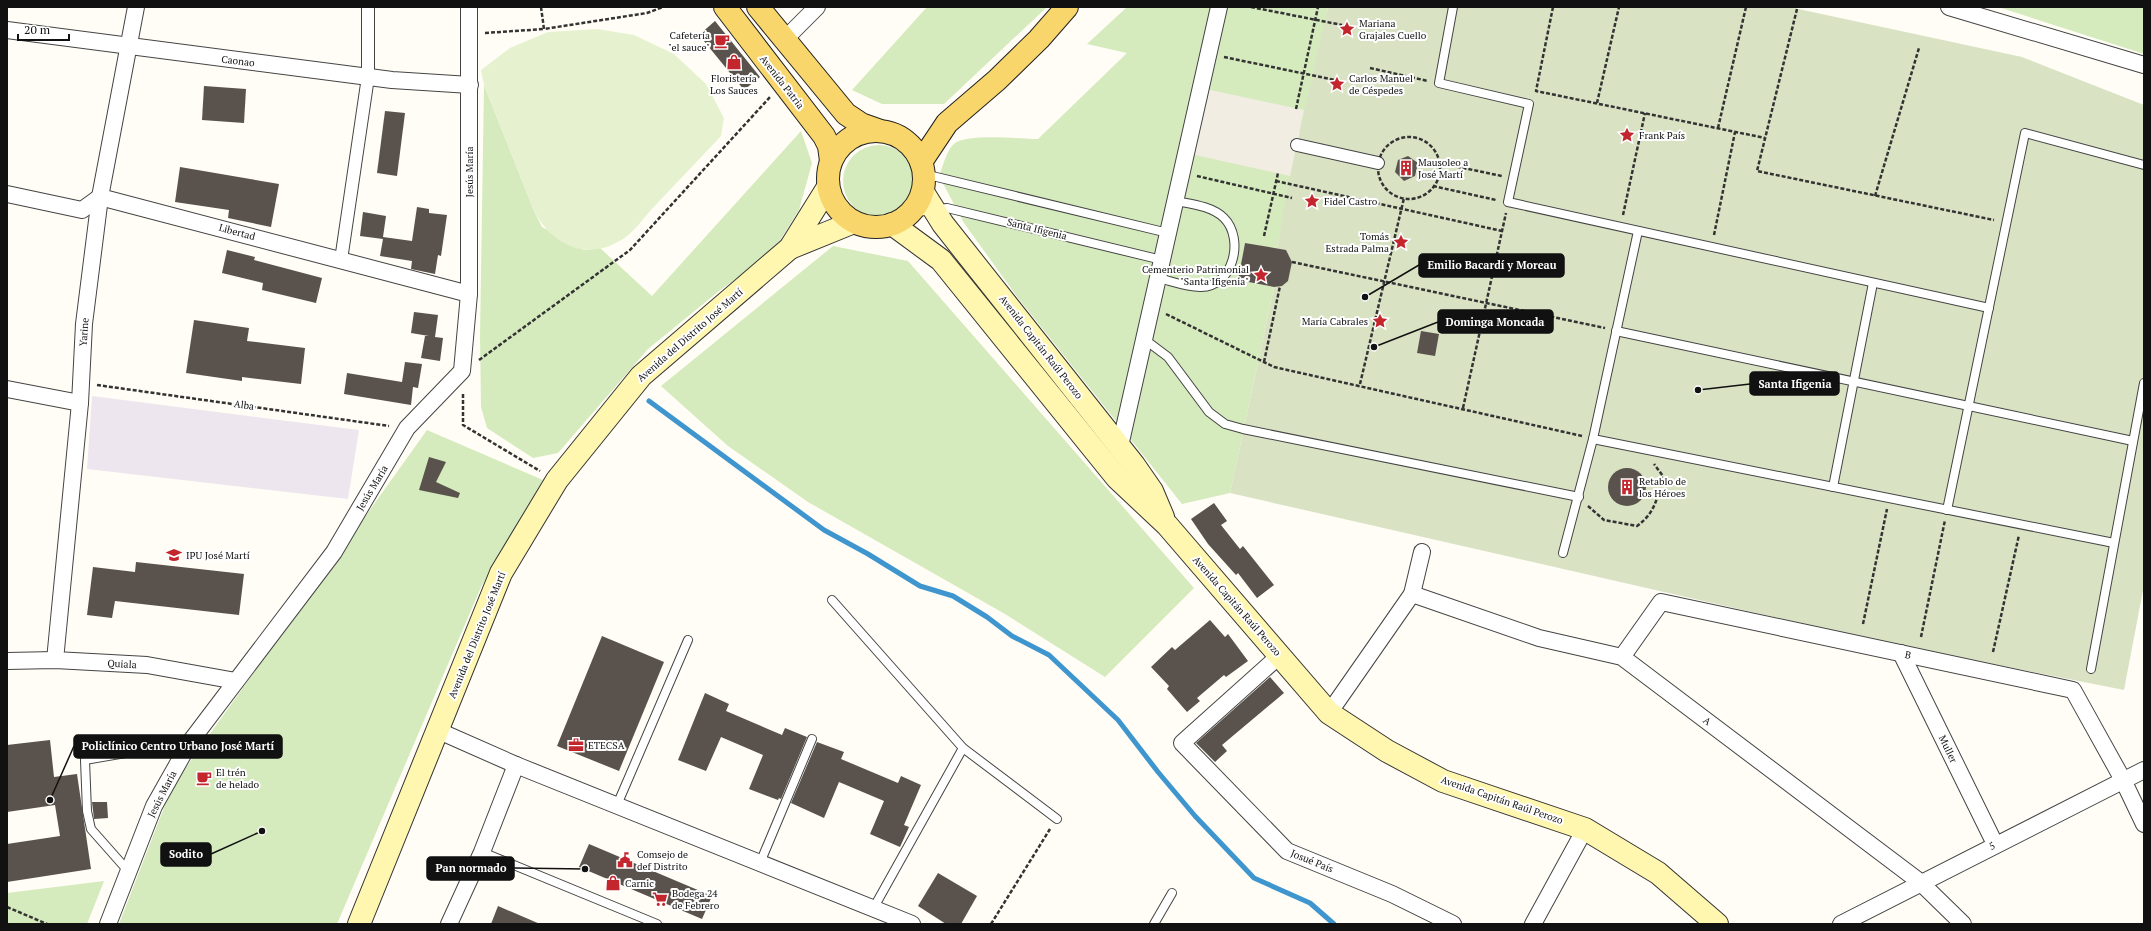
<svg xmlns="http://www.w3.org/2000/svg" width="2151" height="931" font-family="'PT Serif',serif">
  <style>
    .industrial { fill: #eee6ef }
    .green { fill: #d5ebbd }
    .cemetery { fill: #d9e3c4 }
    .pitch { fill: #e6f2cf }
    .plaza { fill: #f1ede2 }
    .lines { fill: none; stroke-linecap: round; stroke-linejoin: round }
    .stream { stroke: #3f96cf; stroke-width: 5 }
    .building { fill: #5a524d }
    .service-casing { stroke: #444; stroke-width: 10 }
    .pedestrian-casing { stroke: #444; stroke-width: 14 }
    .minor-casing { stroke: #444; stroke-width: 18 }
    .secondary-casing { stroke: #333; stroke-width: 24 }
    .primary-casing { stroke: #222; stroke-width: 24 }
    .path { stroke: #333; stroke-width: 2.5; stroke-dasharray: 4 2; stroke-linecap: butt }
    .service { stroke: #fff; stroke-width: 8 }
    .pedestrian { stroke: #fff; stroke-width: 12 }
    .minor { stroke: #fff; stroke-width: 16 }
    .secondary { stroke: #fff6b0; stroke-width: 22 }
    .primary { stroke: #f9d66b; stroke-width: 22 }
    .labels { text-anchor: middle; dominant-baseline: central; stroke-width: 4; stroke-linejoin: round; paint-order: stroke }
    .poi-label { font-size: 10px; fill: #111; stroke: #fff; text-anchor: start }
    .street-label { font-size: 10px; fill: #111; stroke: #fff }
    .leader { fill: none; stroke: #111; stroke-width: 1.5 }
    .callout-dot { fill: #111; stroke: #fff; stroke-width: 1.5 }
    .callout { fill: #111; stroke: #111; stroke-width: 1.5 }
    .callout-label { font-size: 11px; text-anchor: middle; font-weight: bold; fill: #fff }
  </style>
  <rect width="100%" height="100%" fill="#fffdf5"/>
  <polygon class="industrial" points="92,396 359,430 348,499 87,469"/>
  <g class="green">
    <polygon points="927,7 1047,7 944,104 882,104 852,90"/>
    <path d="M 1127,7 L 1328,7 L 1323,32 L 1446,7 L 1299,133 L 1277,249 L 1245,243 L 1238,280 L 1274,287 L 1230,493 L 1182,504 L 1018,298 L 964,223 L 939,176 C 943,167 946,150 955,143 C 969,133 1020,139 1038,139 L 1127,53 L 1087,44 Z"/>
    <polygon points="1998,7 2144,7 2144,54"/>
    <polygon points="484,85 534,211 542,227 584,250 600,248 652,296 801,131 812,163 799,210 772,253 719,291 648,349 558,453 533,458 487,428 481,407 480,336"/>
    <circle cx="879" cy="181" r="36"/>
    <polygon points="833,246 908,261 1194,588 1105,677 1005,614 808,502 728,446 661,386"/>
    <polygon points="427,430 543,480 481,587 337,924 119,924 172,787"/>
    <polygon points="104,881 87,924 7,924 7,893"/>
  </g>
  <path class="cemetery" d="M 1328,7 L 1789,7 L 2022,57 L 2144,105 L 2144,585 L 2124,690 L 1896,645 L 1230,493 L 1274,287 C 1289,284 1289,275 1292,262 L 1286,251 L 1277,249 L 1288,184 Z"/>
  <path class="pitch" d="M 597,29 L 634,35 L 674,54 L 706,84 L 724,118 L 721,136 C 698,161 674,185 651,210 C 643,219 634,232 623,239 C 587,262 553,246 534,211 L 484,85 L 481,70 L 510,48 L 548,32 Z"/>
  <polygon class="plaza" points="1201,88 1304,110 1290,176 1186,153"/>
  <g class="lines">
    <polyline class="stream" points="649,401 824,530 868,554 920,586 953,596 987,617 1012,636 1049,655 1118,720 1158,772 1195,816 1254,878 1310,903 1334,924"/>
  </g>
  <g class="building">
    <polygon points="715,21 760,77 744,90 699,35"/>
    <polygon points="204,86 246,89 244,123 202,120"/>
    <polygon points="385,111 405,113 397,176 377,173"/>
    <polygon points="1408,156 1418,163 1415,176 1404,181 1395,172 1398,160"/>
    <polygon points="180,167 279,184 271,227 228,218 229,210 175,202"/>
    <polygon points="417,207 429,209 429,213 447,215 441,256 438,255 435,274 411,269 412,261 380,256 383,239 360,236 363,212 386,216 383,237 412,241"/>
    <polygon points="1245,243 1286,250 1292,262 1288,281 1282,286 1274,287 1238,280"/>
    <polygon points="227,250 255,257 254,260 322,278 316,303 262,290 263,283 222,273"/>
    <polygon points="414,312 438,315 435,337 443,338 440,361 421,358 425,336 429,336 411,333"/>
    <polygon points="194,320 249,328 247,341 305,348 301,384 242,377 242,381 186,373"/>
    <polygon points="1421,331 1439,334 1435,356 1417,353"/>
    <polygon points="405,362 422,364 418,388 413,387 411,405 344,394 347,373 402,382"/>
    <polygon points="429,457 446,462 436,482 460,493 458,498 419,490"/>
    <circle cx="1627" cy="487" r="19"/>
    <polygon points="1214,503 1227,521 1221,525 1240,549 1243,546 1274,585 1257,598 1238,573 1236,575 1208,544 1191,519"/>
    <polygon points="136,562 244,574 239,615 115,601 112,618 87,615 93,567 135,572"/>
    <polygon points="1210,620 1225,637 1228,634 1248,661 1226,677 1224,675 1197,698 1200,701 1187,712 1167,689 1169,686 1151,667 1172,647 1175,650"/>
    <polygon points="602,636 664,662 619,771 557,746"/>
    <polygon points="1270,677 1284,693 1222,745 1227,751 1215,762 1196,743"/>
    <polygon points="705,693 729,704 726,711 782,735 785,728 807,737 781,799 779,798 778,800 749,789 763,755 721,737 706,771 678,760"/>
    <polygon points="50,740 54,777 77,774 91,869 7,882 7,844 60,836 55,805 7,812 7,745"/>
    <polygon points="817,742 844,752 841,759 898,783 901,776 921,785 904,825 909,827 900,847 870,834 884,801 839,782 824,818 791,803"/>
    <polygon points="92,802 107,802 108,818 94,819"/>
    <polygon points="589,844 712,896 702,919 579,867"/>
    <polygon points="938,873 977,896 961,924 946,924 918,906"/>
    <polygon points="498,906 540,924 491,924"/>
  </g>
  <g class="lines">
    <g class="service-casing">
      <g id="service">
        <polyline points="1453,7 1439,83 1529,104 1508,202 1989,308"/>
        <polyline points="924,174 1168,233"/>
        <polyline points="910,213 947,208 1162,260"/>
        <path d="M 1158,278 C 1171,281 1186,287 1200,287 C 1233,288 1245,239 1224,218 C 1212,206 1191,204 1176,201"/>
        <polyline points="1616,331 2133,441"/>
        <polyline points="1144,339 1168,357 1209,412 1225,424 1243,429 1579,497"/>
        <polyline points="1593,439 2114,543"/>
        <polyline points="1833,487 1873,283"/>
        <polyline points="1947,510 2025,133 2144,165"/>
        <polyline points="1563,553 1593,439 1638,231"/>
        <polyline points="832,600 963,748 1057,819"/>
        <polyline points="2091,669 2144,383"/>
        <polyline points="617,805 688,640"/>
        <polyline points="482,852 657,924"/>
        <polyline points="760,863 812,739"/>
        <polyline points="129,872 91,829 87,811 85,760 190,742"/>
        <polyline points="873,909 963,748"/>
        <polyline points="1154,924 1172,893"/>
      </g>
    </g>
    <g class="pedestrian-casing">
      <g id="pedestrian">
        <polyline points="1297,145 1378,163"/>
        <polyline points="341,260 368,77 368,7"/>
      </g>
    </g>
    <g class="minor-casing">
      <g id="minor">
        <polyline points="1949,7 2144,65"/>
        <polyline points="7,30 392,80 470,85"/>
        <polyline points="784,40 817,7"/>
        <polyline points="7,194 82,210 100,197 469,294"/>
        <polyline points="7,389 80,403"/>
        <polyline points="1120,446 1219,7"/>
        <polyline points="1412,594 1539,638 1622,657 1920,882 1963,924"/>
        <polyline points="1901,653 1995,844"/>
        <polyline points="1279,656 1182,743 1287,851 1392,894 1453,924"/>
        <polyline points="1622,657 1661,602 2073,690 2123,780 2144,824"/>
        <polyline points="55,660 80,403 84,324 100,197 136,7"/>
        <polyline points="7,661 55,660 147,665 236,681"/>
        <polyline points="1329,713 1412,594 1422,552"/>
        <polyline points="439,731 516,765 912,924"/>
        <polyline points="108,924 154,806 190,742 334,552 407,428 462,371 469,294 469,7"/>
        <polyline points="449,924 482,852 516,765"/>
        <polyline points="1533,924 1585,829"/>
        <polyline points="1841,924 2144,770"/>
      </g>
    </g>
    <g class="secondary-casing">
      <g id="secondary">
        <polyline points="923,192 943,224 1134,465 1152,491 1163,517"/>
        <polyline points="892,224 941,260 1117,478 1167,525 1329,713 1387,751 1443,781 1585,829 1658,873 1717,924"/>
        <polyline points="790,248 854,222"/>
        <polyline points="359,924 501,573 557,480 641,376 790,248 828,187"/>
      </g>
    </g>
    <g class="primary-casing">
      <g id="primary">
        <polyline points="725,7 824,136 829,146 831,161"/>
        <polyline points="758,7 846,114 861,124 878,130"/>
        <circle cx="876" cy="179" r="48"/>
        <polyline points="921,162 947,123 997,80 1039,39 1067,7"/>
      </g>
    </g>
    <g class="path">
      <polyline points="541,7 544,29 647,13 663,7"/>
      <polyline points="1251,7 1342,25"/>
      <polyline points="1553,7 1536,91 1765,138"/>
      <polyline points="1797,9 1757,171 1994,220"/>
      <polyline points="485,33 544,29"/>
      <polyline points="1224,57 1335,80"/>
      <polyline points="1370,68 1428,81"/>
      <polyline points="1597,103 1619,7"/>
      <polyline points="1296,109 1318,7"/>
      <polyline points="1718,128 1746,7"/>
      <circle cx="1409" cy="168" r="31"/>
      <polyline points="1439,163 1502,176"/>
      <polyline points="1197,176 1292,198"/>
      <polyline points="1276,181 1502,231"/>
      <polyline points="1433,186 1496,200"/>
      <polyline points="1875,196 1919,48"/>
      <polyline points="1623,215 1645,113"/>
      <polyline points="1714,235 1735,132"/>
      <polyline points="1264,236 1278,173"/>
      <polyline points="1292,262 1605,328"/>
      <polyline points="1166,314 1274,367 1582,436"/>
      <polyline points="479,360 630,250 771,96"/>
      <polyline points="1264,362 1280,286"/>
      <polyline points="1360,384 1404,198"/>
      <polyline points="97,385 389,426"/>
      <polyline points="463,394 463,425 540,471"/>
      <polyline points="1463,408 1506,213"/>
      <path d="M 1588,506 L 1604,520 L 1637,526 C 1656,512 1657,498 1663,476 L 1654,464"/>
      <polyline points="1863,624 1887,509"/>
      <polyline points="1921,637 1945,520"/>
      <polyline points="1993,652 2019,535"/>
      <polyline points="7,907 47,924"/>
      <polyline points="991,924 1050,829"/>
    </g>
    <use href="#service" class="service"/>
    <use href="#pedestrian" class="pedestrian"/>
    <use href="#minor" class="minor"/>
    <use href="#secondary" class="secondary"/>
    <use href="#primary" class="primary"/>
  </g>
  <defs>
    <g id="sight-bare" transform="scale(1.2)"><path d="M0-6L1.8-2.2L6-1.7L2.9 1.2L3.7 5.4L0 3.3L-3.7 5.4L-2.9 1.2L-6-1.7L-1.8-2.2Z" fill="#c4262e" stroke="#fff" stroke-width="2.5" paint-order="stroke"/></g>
    <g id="cafe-bare" transform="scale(1.2)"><path d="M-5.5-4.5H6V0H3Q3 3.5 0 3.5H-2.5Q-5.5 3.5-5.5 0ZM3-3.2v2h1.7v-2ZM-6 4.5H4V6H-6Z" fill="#c4262e" stroke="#fff" stroke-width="2.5" paint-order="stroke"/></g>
    <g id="shop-bare" transform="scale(1.2)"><path d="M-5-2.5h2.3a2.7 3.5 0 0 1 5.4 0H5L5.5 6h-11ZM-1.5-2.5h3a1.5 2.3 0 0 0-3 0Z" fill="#c4262e" stroke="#fff" stroke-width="2.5" paint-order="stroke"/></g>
    <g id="building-bare" transform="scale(1.2)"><path d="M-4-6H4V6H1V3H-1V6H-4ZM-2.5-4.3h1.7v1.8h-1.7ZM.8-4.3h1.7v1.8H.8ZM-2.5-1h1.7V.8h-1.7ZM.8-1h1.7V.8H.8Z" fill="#c4262e" stroke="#fff" stroke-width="2.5" paint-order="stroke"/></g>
    <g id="school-bare" transform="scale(1.2)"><path d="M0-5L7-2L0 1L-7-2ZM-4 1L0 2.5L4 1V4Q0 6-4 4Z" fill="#c4262e" stroke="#fff" stroke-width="2.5" paint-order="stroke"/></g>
    <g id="office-bare" transform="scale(1.2)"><path d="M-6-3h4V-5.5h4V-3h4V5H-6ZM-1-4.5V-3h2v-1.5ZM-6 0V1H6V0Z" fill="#c4262e" stroke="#fff" stroke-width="2.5" paint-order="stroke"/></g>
    <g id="civic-bare" transform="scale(1.2)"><path d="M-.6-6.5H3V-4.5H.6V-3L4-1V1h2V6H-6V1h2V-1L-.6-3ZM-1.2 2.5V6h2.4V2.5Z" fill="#c4262e" stroke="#fff" stroke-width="2.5" paint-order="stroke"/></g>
    <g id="supermarket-bare" transform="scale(1.2)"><path d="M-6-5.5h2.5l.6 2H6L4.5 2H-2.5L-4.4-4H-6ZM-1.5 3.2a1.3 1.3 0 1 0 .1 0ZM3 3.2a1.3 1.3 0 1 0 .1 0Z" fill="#c4262e" stroke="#fff" stroke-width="2.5" paint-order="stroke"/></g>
  </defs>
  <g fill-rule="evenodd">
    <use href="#sight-bare" x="1347" y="29"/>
    <use href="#cafe-bare" x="722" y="41"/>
    <use href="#shop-bare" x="734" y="62"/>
    <use href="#sight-bare" x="1337" y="84"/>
    <use href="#sight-bare" x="1627" y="135"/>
    <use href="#building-bare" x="1406" y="168"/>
    <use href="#sight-bare" x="1312" y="201"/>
    <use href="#sight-bare" x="1401" y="242"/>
    <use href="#sight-bare" x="1261" y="275"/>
    <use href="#sight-bare" x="1380" y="321"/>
    <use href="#building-bare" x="1627" y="487"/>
    <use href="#school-bare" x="174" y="555"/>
    <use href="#office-bare" x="576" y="745"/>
    <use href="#cafe-bare" x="204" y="778"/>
    <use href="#civic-bare" x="625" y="860"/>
    <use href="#shop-bare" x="613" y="883"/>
    <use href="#supermarket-bare" x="660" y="899"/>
  </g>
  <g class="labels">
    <g class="poi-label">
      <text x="1359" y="23">Mariana<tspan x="1359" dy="12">Grajales Cuello</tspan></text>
      <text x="710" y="35" text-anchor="end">Cafetería<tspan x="710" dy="12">"el sauce"</tspan></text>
      <text x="734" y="78" text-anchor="middle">Floristería<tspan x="734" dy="12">Los Sauces</tspan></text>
      <text x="1349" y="78">Carlos Manuel<tspan x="1349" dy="12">de Céspedes</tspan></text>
      <text x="1639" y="135">Frank País</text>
      <text x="1418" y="162">Mausoleo a<tspan x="1418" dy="12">José Martí</tspan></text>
      <text x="1324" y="201">Fidel Castro</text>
      <text x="1389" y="236" text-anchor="end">Tomás<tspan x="1389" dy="12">Estrada Palma</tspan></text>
      <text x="1249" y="269" text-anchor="end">Cementerio Patrimonial<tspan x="1249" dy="12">"Santa Ifigenia"</tspan></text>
      <text x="1368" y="321" text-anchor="end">María Cabrales</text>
      <text x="1639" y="481">Retablo de<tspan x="1639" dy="12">los Héroes</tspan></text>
      <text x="186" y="555">IPU José Martí</text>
      <text x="588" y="745">ETECSA</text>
      <text x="216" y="772">El trén<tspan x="216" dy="12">de helado</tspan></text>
      <text x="637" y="854">Comsejo de<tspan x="637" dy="12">def Distrito</tspan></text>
      <text x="625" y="883">Carnic</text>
      <text x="672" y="893">Bodega 24<tspan x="672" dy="12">de Febrero</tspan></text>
    </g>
    <g class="street-label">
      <text transform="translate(238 61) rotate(7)">Caonao</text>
      <text transform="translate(782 82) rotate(52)">Avenida Patria</text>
      <text transform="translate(469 172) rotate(-90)">Jesús María</text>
      <text transform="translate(1037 229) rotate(14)">Santa Ifigenia</text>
      <text transform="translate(237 232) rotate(15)">Libertad</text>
      <text transform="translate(84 332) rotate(-86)">Yarine</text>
      <text transform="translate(690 335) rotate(-41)">Avenida del Distrito José Martí</text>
      <text transform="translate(1041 347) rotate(52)">Avenida Capitán Raúl Perozo</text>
      <text transform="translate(244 405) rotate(8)">Alba</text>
      <text transform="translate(372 488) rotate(-59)">Jesús María</text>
      <text transform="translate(1237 606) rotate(49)">Avenida Capitán Raúl Perozo</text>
      <text transform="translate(477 635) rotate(-68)">Avenida del Distrito José Martí</text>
      <text transform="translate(1908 655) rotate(12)">B</text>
      <text transform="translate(122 664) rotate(3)">Quiala</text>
      <text transform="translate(1707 721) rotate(37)">A</text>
      <text transform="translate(1948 749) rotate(64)">Muller</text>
      <text transform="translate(162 794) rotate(-63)">Jesús María</text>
      <text transform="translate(1502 800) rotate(19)">Avenida Capitán Raúl Perozo</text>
      <text transform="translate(1992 846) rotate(-27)">5</text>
      <text transform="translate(1312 861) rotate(22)">Josué País</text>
    </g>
  </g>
  <path class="leader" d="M1365 297L1419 265M1374 347L1438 322M1698 390L1750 384M50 800L74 746M262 831L211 854M585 869L514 868"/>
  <g class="callout-dot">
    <circle cx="1365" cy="297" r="4"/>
    <circle cx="1374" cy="347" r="4"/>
    <circle cx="1698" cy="390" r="4"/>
    <circle cx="50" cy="800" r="4"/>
    <circle cx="262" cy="831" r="4"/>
    <circle cx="585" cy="869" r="4"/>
  </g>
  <g class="callout">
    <rect x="1419" y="254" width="145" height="23" rx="4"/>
    <rect x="1438" y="310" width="115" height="23" rx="4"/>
    <rect x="1750" y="372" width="89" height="23" rx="4"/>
    <rect x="74" y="735" width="208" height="23" rx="4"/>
    <rect x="161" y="843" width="50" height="23" rx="4"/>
    <rect x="427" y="857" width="87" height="23" rx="4"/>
  </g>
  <g class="callout-label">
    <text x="1492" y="269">Emilio Bacardí y Moreau</text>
    <text x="1495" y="326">Dominga Moncada</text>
    <text x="1795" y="388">Santa Ifigenia</text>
    <text x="178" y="750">Policlínico Centro Urbano José Martí</text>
    <text x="186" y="858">Sodito</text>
    <text x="471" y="872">Pan normado</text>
  </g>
  <rect width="2151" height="931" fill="none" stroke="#111111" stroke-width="16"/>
  <path d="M18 34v6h51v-6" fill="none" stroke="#111111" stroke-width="2"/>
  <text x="24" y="34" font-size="12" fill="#111111" stroke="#ffffff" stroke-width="3" paint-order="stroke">20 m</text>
</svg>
